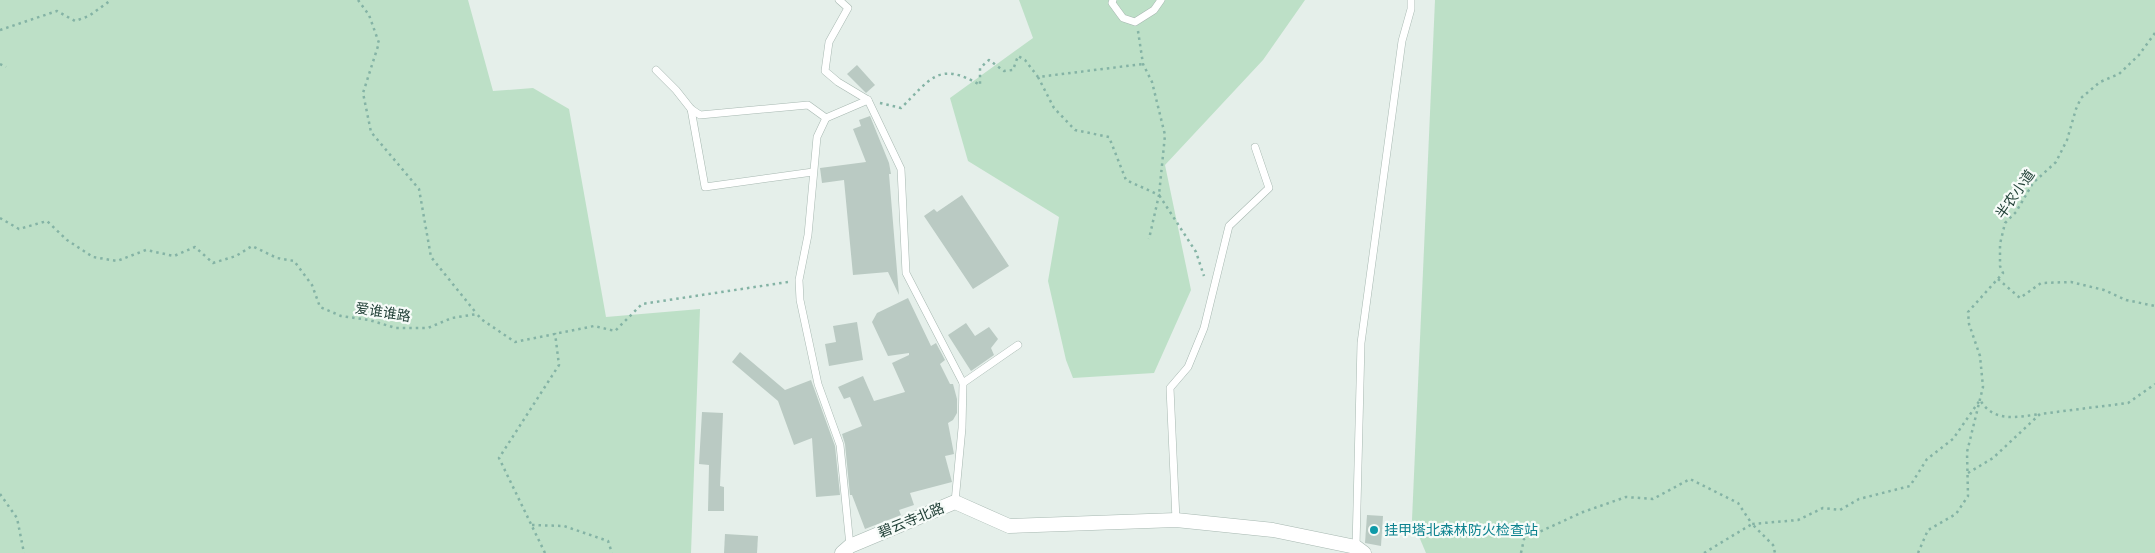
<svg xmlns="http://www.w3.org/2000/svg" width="2155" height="553" font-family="Ubuntu,'Noto Sans SC',sans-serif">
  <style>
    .green { fill: #bde0c7 }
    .building { fill: #bacac3 }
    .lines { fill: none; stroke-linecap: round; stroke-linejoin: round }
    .service-casing { stroke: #a7b8b1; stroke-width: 8 }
    .minor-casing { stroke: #a7b8b1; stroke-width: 15 }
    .path { stroke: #84b3a5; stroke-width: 2.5; stroke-dasharray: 2.5 4; stroke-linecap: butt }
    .service { stroke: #fff; stroke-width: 7 }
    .minor { stroke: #fff; stroke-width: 14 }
    .culture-dot { fill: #0f9aa8; stroke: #f6fbf8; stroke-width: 2 }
    .labels { text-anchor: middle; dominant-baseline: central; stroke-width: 4.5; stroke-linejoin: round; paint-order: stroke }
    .street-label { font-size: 14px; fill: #234239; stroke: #f6fbf8 }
    .culture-label { font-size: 14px; fill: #0d838f; stroke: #f6fbf8; text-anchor: start }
  </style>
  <rect width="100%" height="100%" fill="#e5efea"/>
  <g class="green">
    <polygon points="0,0 468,0 493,91 533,88 569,109 606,317 700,309 691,553 0,553"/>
    <polygon points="1019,0 1305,0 1263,60 1165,165 1191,290 1154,373 1073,378 1066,360 1048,281 1059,217 968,161 950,98 1033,38"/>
    <polygon points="1435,0 2155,0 2155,553 1426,553 1412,520"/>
  </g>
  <g class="building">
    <polygon points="857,65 875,85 866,93 847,74"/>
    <polygon points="870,116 889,163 891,174 889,174 899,295 888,272 853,275 844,180 822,183 820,168 866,162 853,129 861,126 859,120"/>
    <polygon points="962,195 1009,266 973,289 924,216 934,209 937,212"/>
    <polygon points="908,298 931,346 936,343 945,360 940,364 950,384 953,384 957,399 957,413 953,420 948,423 954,454 945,456 952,482 910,493 914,505 899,510 901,515 865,529 852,495 850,495 845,444 842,434 862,426 850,397 844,399 838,387 863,376 874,401 905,392 892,363 909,355 909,353 888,356 872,322 877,313"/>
    <polygon points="857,322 863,360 829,366 825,344 836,342 833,326"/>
    <polygon points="966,323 975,336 989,327 998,339 991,348 994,355 971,371 948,335"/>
    <polygon points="740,352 785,390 811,380 835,446 840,495 816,497 812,438 794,445 778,401 732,362"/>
    <polygon points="702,412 723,413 720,486 724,487 724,511 708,511 709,465 699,464"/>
    <polygon points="1367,515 1383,516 1381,546 1365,543"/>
    <polygon points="725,534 758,536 757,553 724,553"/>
  </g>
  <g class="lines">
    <g class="service-casing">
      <g id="service">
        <polyline points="839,0 848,8 829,42 825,71 838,82 868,100 901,169 906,273 963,383 962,428 955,502"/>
        <polyline points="1113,0 1112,3 1123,18 1135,22 1154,10 1161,0"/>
        <polyline points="656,70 676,90 691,109 700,115 808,105 826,118 868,100"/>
        <polyline points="691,109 705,187 813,172"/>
        <polyline points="826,118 817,137 808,235 799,280 800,300 818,384 840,445 850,546"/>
        <polyline points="963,383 1018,345"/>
        <polyline points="1176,520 1170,388 1188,367 1204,328 1229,226 1269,188 1255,147"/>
        <polyline points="1356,547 1361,343 1402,41 1411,9 1411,0"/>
      </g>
    </g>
    <g class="minor-casing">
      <polyline id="minor" points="842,553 850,546 955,502 1009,526 1176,520 1273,530 1356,547 1364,553"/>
    </g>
    <g class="path">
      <polyline points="358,0 369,15 379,43 363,93 371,132 419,189 431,257 477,314"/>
      <polyline points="0,30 57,11 75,21 89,16 111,0"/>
      <polyline points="1138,31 1143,64 1152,82 1165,135 1159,195 1196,252 1204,276"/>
      <polyline points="0,64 6,67"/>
      <polyline points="1038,77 1054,108 1075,130 1109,137 1126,180 1159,195 1149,239"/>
      <path d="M 880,103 L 901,108 C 930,80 938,60 980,85 L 980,68 L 989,60 L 1004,71 L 1013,70 L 1018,56 L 1025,60 L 1038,77 L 1143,64"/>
      <polyline points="0,218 19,229 47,221 67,240 93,257 117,261 146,250 174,256 195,247 213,263 236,256 252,246 277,258 294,261 312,285 320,307 341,316 369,320 396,328 428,328 452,318 477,314 481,319 515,342 594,326 615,331 642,304 788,282"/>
      <polyline points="1998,279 2020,298 2041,283 2071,282 2104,290 2126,300 2155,306"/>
      <polyline points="1968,473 1993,458 2040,414 2128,403 2155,384"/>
      <polyline points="0,494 17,518 24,553"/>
      <polyline points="532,525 564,526 608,541 612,553"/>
      <polyline points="545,553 499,458 559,365 555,333"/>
      <path d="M 1521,553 L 1524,539 L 1583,512 L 1626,497 L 1653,499 L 1690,479 L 1738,503 L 1752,524 L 1798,520 L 1823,508 L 1840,510 L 1859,499 L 1910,486 L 1927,459 L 1953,439 L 1980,400 C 1994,423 2017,417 2040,414"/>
      <polyline points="1704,553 1752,524 1773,545 1775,553"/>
      <polyline points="1918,553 1928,530 1956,514 1968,496 1967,452 1983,387 1980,356 1969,324 1968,312 2003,273 2000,266 2000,244 2005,223 2016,212 2033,183 2056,162 2067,140 2076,109 2081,98 2100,82 2119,74 2139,55 2155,33"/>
    </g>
    <use href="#service" class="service"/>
    <use href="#minor" class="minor"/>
  </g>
  <circle class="culture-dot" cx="1374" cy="530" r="5"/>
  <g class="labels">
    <g class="street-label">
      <text transform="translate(2015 194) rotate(-55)">半农小道</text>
      <text transform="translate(383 312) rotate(9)">爱谁谁路</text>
      <text transform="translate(911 520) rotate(-22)">碧云寺北路</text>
    </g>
    <g class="culture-label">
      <text x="1384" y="530">挂甲塔北森林防火检查站</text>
    </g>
  </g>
</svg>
